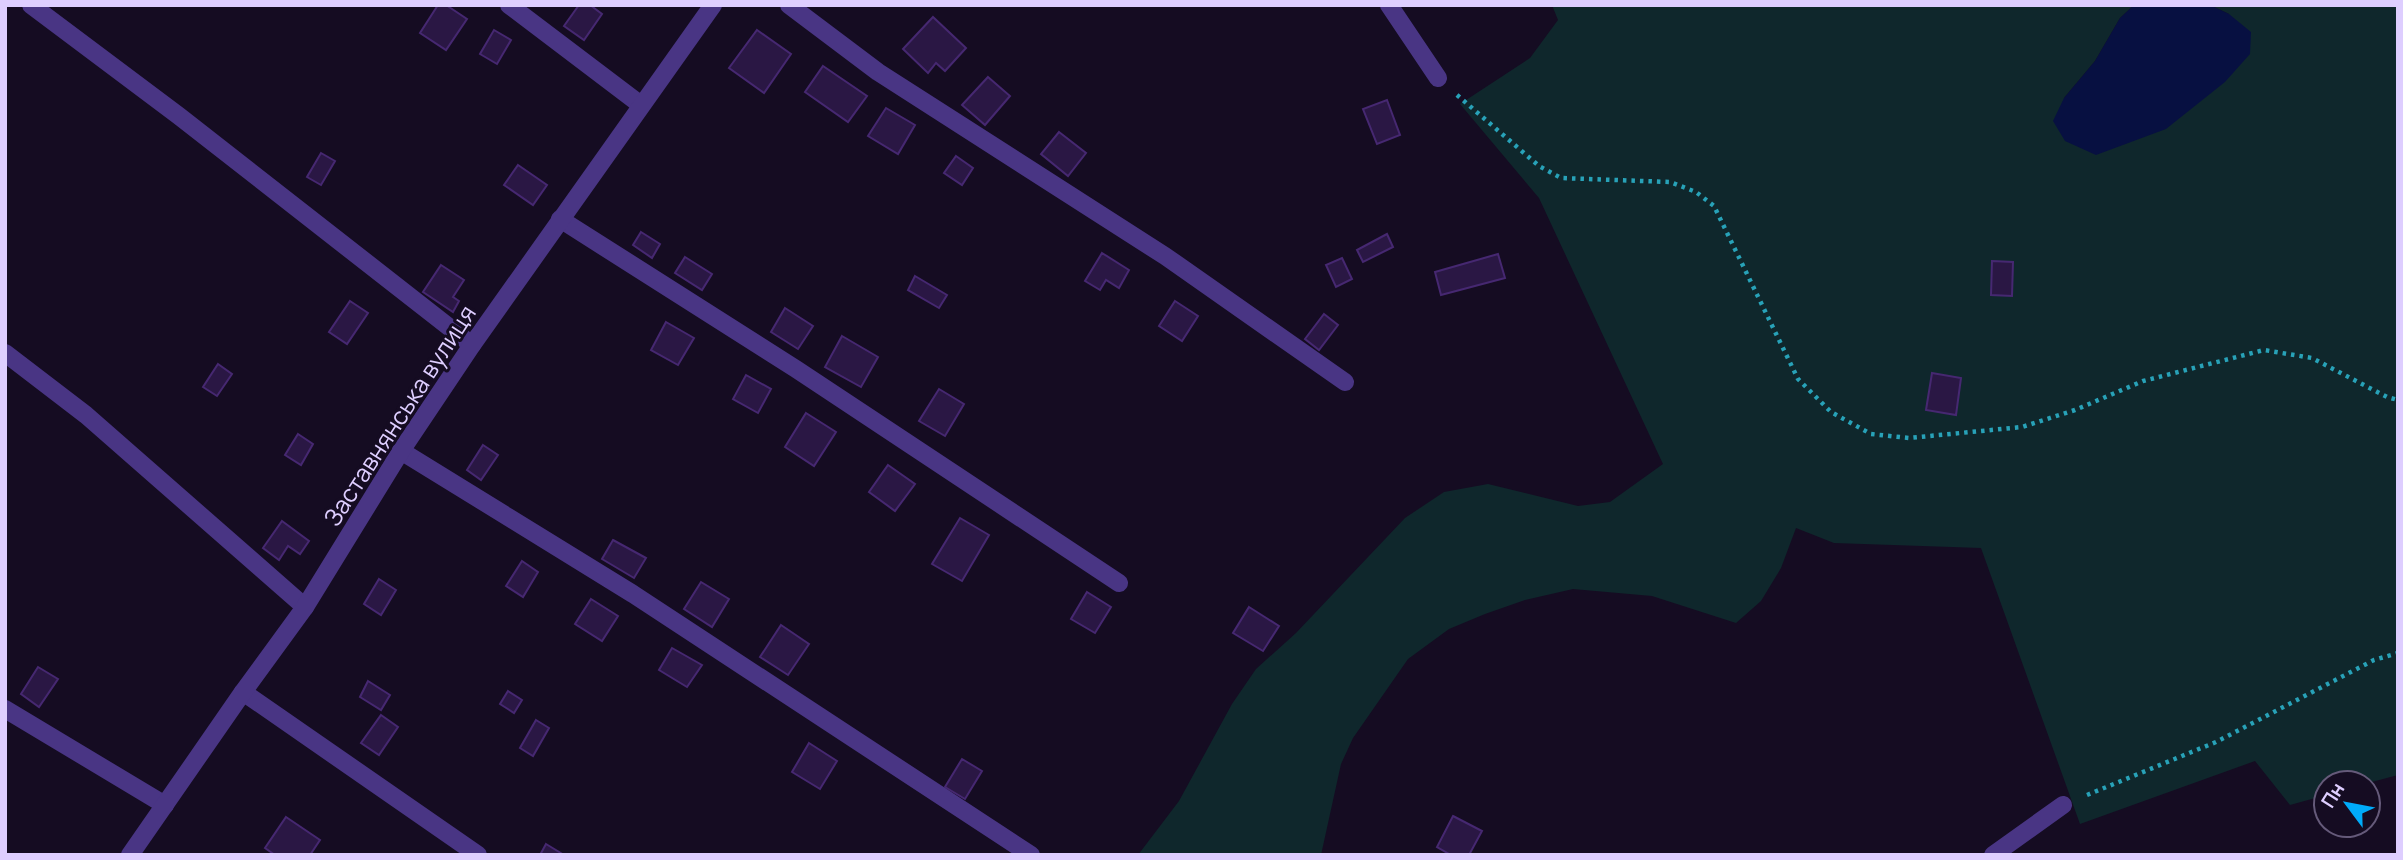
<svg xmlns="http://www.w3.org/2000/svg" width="2403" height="860" font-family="Manrope,sans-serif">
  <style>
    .green { fill: #0f272c }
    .water { fill: #071041 }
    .building { fill: #2a1744; stroke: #462871; stroke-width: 2 }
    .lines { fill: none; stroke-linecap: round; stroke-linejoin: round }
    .path { stroke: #28a2b8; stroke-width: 4.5; stroke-dasharray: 3.5 5; stroke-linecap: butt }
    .service { stroke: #493584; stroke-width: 18 }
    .minor { stroke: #493584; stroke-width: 18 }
    .labels { text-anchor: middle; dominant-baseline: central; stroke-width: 6; stroke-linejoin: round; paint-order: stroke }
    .street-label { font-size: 24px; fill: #deceff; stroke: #150c22 }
  </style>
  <rect width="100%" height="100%" fill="#150c22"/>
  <polygon class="green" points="1552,5 2134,5 2120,18 2095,61 2064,98 2229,14 2210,5 2398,5 2398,775 2368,783 2326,783 2326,795 2290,805 2255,761 2080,824 1981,548 1834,543 1796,528 1781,568 1761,601 1736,623 1652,596 1573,589 1525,600 1485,614 1449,629 1408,659 1353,738 1341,764 1321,855 1138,855 1179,801 1232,704 1256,669 1296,633 1405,518 1444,492 1488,484 1578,506 1610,502 1663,464 1539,198 1460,104 1530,58 1558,20"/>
  <polygon class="water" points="2134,5 2210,5 2229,14 2251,32 2250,54 2225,82 2166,129 2096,155 2065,141 2053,121 2064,98 2095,61 2120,18"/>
  <g class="building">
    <polygon points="438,5 446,5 467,19 446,50 420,33"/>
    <polygon points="579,5 590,5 602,14 584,40 564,26"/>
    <polygon points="933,17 966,48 945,71 936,63 928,73 903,49"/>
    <polygon points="494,30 511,40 497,64 480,54"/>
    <polygon points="757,30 791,54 764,93 729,68"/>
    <polygon points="823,66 867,96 848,122 805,92"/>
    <polygon points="988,77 1010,96 985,125 962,105"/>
    <polygon points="1387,100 1400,135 1377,144 1363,109"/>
    <polygon points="886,108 915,125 898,154 868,136"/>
    <polygon points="1059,132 1086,153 1068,176 1041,154"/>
    <polygon points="321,153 335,161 321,185 307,177"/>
    <polygon points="956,156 973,168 962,185 944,173"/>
    <polygon points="518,165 547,185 533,205 504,185"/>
    <polygon points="641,232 660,244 652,258 633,245"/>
    <polygon points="1387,234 1393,247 1363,262 1357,250"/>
    <polygon points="1102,253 1129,270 1119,288 1106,280 1100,290 1085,281"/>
    <polygon points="1498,254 1505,278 1441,295 1435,272"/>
    <polygon points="685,257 712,274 702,290 675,273"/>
    <polygon points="1342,258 1352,279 1336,287 1326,265"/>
    <polygon points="1992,261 2013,262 2012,296 1991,295"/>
    <polygon points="441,265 464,280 453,297 459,301 453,312 423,292"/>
    <polygon points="915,276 947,295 939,308 908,290"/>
    <polygon points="350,301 368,313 347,344 329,332"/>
    <polygon points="1175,301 1198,316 1182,341 1159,326"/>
    <polygon points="785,308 813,326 798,349 771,332"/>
    <polygon points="1324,314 1338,325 1319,350 1305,339"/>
    <polygon points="666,322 694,338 678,365 651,350"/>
    <polygon points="842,336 878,357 861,387 825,367"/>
    <polygon points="218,364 232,374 217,396 203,387"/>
    <polygon points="1932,373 1961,378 1956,415 1926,410"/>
    <polygon points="746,375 771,389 758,413 733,399"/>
    <polygon points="939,389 964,404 945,436 919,421"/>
    <polygon points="806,413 836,432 814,466 785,447"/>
    <polygon points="298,434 313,444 301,465 285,455"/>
    <polygon points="483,445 498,455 481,480 467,470"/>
    <polygon points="888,465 915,484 895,511 869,492"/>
    <polygon points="960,518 989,535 962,581 932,564"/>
    <polygon points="282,521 309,541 300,554 288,546 279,560 263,548"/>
    <polygon points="613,540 646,558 634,578 602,559"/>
    <polygon points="522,561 538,572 523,597 506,586"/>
    <polygon points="379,579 396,590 381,615 364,604"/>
    <polygon points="701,582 729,599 712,627 684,609"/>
    <polygon points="1087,592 1111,607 1095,633 1071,619"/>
    <polygon points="591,599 618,616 602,641 575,624"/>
    <polygon points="1249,607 1279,626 1263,651 1233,633"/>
    <polygon points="781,625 809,644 788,675 760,657"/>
    <polygon points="672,648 702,665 687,687 659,670"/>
    <polygon points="38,667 58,679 39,707 21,694"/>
    <polygon points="368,681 390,695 381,710 360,697"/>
    <polygon points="508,691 522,700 514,713 500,704"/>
    <polygon points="381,715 398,727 379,755 361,743"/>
    <polygon points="536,720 549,728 533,756 520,748"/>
    <polygon points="809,743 837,761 820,789 792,772"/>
    <polygon points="962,759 982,771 965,799 945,787"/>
    <polygon points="1453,816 1482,831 1469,855 1451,855 1437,847"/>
    <polygon points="286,817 320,840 310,855 275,855 265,848"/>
    <polygon points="546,844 564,855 540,855"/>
  </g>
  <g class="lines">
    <g class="path">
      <polyline points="1457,95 1539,166 1561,178 1670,182 1696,192 1714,206 1798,379 1831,412 1871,434 1909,438 2022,427 2075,410 2143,381 2264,350 2312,358 2387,397 2398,400"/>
      <polyline points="2087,795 2216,742 2374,660 2398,653"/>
    </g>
    <g class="service">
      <polyline points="509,5 641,105"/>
      <polyline points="789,5 878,72 1165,256 1345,382"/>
      <polyline points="560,219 796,369 1119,583"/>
      <polyline points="5,353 86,415 305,607"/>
      <polyline points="401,451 633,594 1031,855"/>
      <polyline points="243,692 478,855"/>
      <polyline points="5,709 165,805"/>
    </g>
    <g class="minor">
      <polyline points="31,5 179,116 472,345"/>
      <polyline points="1389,5 1438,78"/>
      <polyline points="130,855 243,692 305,607 401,451 472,345 713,5"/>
      <polyline points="1993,855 2063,805"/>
    </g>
  </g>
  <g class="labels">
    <g class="street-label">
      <text transform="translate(399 415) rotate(-57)">Заставнянська вулиця</text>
    </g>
  </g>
  <rect width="2403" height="860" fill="none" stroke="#deceff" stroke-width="14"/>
  <g transform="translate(2347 804) rotate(302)"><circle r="33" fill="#150c22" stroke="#655a7a" stroke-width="2"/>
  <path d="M0-5L12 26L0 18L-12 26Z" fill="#00abf9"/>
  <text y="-10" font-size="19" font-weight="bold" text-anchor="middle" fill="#deceff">Пн</text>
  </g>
</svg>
